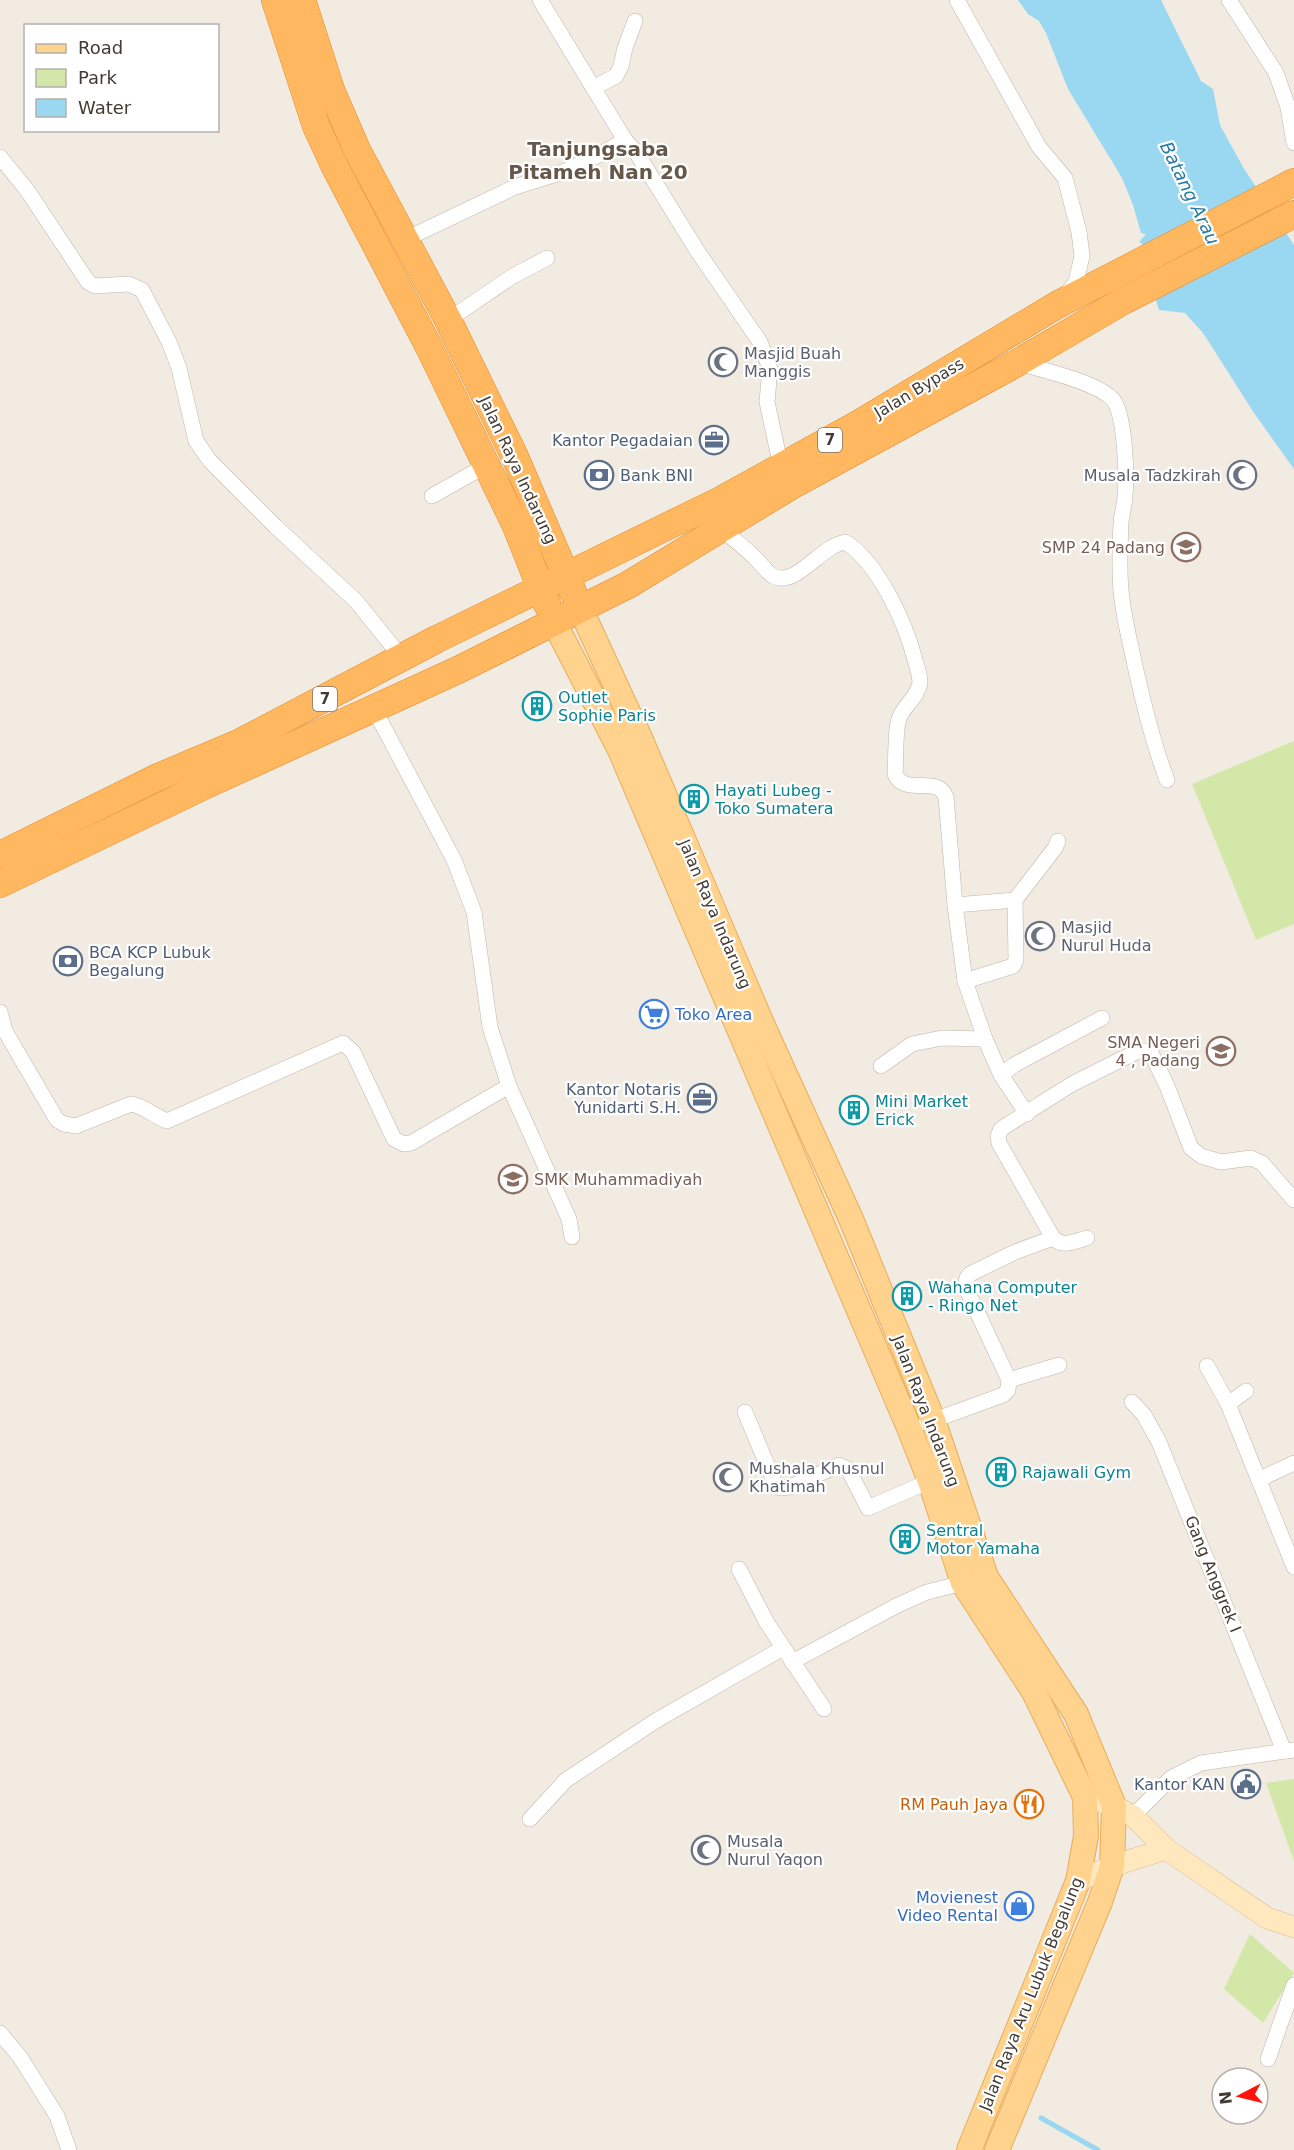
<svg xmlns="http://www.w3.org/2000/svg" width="1294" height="2150" font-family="'DejaVu Sans',sans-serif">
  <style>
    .green { fill: #d3e8a8 }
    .water { fill: #9ad8f2 }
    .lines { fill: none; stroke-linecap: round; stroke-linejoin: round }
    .stream { stroke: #9ad8f2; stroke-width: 5 }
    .street-casing { stroke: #c0b5a7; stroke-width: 16 }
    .secondary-casing { stroke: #d7bd91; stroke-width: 22 }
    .primary-casing { stroke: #e8ad5a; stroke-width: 26 }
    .highway-casing { stroke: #e38a2b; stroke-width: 28 }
    .street { stroke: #fff; stroke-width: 15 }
    .secondary { stroke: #ffe8be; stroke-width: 21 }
    .primary { stroke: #ffd28d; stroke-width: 24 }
    .highway { stroke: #ffb85f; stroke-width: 27 }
    .labels { text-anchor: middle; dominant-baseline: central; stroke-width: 4.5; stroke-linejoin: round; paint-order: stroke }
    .shield { fill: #fff; stroke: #7b7670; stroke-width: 1.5 }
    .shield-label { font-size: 15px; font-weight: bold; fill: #433b32 }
    .worship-label { font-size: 16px; fill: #5b616d; stroke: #fff; text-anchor: start }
    .street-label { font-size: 16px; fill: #433b32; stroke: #fff }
    .service-label { font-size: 16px; fill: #4e5e75; stroke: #fff; text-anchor: end }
    .education-label { font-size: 16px; fill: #785e54; stroke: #fff; text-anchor: end }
    .culture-label { font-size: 16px; fill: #0d838f; stroke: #fff; text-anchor: start }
    .shop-label { font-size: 16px; fill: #366cbe; stroke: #fff; text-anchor: start }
    .food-label { font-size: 16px; fill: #c56008; stroke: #fff; text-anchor: end }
    .water-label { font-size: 18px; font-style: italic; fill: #267ca2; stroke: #fff }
    .quarter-label { font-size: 20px; font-weight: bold; fill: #665749; stroke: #fff }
  </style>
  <rect width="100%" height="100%" fill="#f2ebe2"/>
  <g class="green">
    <polygon points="1294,741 1294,924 1256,940 1192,784"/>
    <polygon points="1294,1779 1294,1861 1266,1783"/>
    <polygon points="1250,1934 1294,1973 1263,2023 1224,1989"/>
  </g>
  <polygon class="water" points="1018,0 1161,0 1201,81 1213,89 1220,125 1243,167 1294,245 1294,469 1254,413 1203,333 1185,313 1159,310 1145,265 1148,248 1139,242 1146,234 1141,233 1133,205 1122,178 1068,89 1046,33 1039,21 1028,14"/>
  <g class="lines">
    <polyline class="stream" points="1041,2118 1098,2150"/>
    <g class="street-casing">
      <g id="street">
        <polyline points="540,0 625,140 636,152 698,252 760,342 770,369 767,402 781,467"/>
        <polyline points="957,0 1039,147 1065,178 1079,232 1082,256 1076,282 1065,296"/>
        <polyline points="1229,0 1276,73 1288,107 1294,143"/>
        <polyline points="593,88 616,76 621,66 625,48 635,21"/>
        <polyline points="0,157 27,190 88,282 95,286 129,284 142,290 169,342 179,368 196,441 210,461 275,526 356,601 402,658"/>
        <polyline points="406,239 515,187 563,172 603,153 625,140"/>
        <polyline points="448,320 513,276 547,258"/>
        <path d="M 1018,363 C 1040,369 1101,383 1114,401 C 1125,418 1127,474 1125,495 C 1125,504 1122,513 1121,522 C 1120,544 1119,568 1121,590 C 1123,616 1130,641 1135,666 C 1144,705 1153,743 1167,780"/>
        <polyline points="432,496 487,465"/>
        <path d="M 721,529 C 732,538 743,546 753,556 C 760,562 766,572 773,576 C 796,588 819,547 845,542 C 878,562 906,624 915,660 C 917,667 920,675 920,683 C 918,697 903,706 899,719 C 895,729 896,762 895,774 C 905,797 937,774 946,797 L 955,905 L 965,981 L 985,1039 L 1001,1075 L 1027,1114"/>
        <polyline points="374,709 454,860 474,912 490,1027 509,1086 569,1219 572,1237"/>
        <polyline points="955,905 1015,900"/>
        <polyline points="965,981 1013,966 1016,960 1015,900 1055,848 1058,841"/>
        <path d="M 0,1012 L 5,1031 L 57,1120 L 64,1124 L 76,1126 L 131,1104 C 144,1106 154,1116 167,1121 L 343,1043 L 353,1052 L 394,1139 L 404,1144 L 411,1143 L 509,1086"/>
        <polyline points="881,1066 912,1044 942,1038 985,1039"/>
        <polyline points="1001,1075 1014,1065 1102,1018"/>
        <polyline points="1053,1238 1015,1252 970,1274 967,1278 965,1286 1009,1380 1059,1365"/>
        <path d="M 1087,1238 C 1075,1241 1063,1248 1053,1238 L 999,1143 L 998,1136 L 1001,1129 L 1072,1084 L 1140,1050 L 1150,1052 L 1152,1055 L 1167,1086 L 1191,1148 L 1201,1156 L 1221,1162 L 1251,1158 L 1262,1163 L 1294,1200"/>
        <polyline points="1207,1366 1228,1404"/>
        <polyline points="1246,1391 1228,1404 1294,1567"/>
        <polyline points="1132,1402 1144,1415 1159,1442 1284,1751"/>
        <polyline points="745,1412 775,1484 780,1488 790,1487 839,1465 848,1469 868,1508 930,1481"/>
        <polyline points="926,1423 1003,1395 1008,1390 1009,1380"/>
        <polyline points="1260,1479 1294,1463"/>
        <polyline points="739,1569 767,1623 824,1709"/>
        <polyline points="792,1662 896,1606 927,1592 963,1583"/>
        <polyline points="1133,1816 1171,1778 1201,1763 1293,1750"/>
        <polyline points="530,1819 566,1780 657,1720 783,1648"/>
        <polyline points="0,2033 20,2057 57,2116 69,2150"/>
        <polyline points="1268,2059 1294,1985"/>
      </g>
    </g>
    <g class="secondary-casing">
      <g id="secondary">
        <polyline points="1100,1801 1114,1806 1133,1816 1166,1849 1267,1918 1294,1927"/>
        <polyline points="1078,1881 1112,1866 1166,1849"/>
      </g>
    </g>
    <g class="primary-casing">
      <g id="primary">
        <polyline points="580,608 641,740 763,1026 851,1219 933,1420 986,1577 1076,1714 1114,1806 1112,1866 1100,1902 997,2150"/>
        <polyline points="554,622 620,750 909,1428 930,1481 963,1583 1034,1692 1085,1797 1086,1836 1078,1881 969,2150"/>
      </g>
    </g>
    <g class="highway-casing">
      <g id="highway">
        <polyline points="275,0 316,126 334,165 429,347 516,526 547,604"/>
        <polyline points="302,0 331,90 357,150 448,320 515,457 573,592"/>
        <polyline points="0,855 156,778 239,743 437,639 721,500 860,423 1057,305 1294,182"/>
        <polyline points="0,884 206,785 458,670 628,585 791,486 1017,363 1123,301 1294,214"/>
      </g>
    </g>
    <use href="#street" class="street"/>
    <use href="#secondary" class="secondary"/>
    <use href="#primary" class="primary"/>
    <use href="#highway" class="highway"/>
  </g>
  <defs>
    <g id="mosque-ring" transform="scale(1.5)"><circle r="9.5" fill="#fff" stroke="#6b7280" stroke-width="1.5"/><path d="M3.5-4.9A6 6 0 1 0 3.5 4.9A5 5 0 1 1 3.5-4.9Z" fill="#6b7280"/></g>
    <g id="office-ring" transform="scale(1.5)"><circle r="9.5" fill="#fff" stroke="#5c6f8a" stroke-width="1.5"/><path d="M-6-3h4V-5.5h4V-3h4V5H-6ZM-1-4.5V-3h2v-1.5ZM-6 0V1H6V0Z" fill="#5c6f8a"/></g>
    <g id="bank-ring" transform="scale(1.5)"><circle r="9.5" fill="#fff" stroke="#5c6f8a" stroke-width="1.5"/><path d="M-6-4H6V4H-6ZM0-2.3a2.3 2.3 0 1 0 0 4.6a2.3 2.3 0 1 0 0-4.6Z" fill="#5c6f8a"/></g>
    <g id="school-ring" transform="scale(1.5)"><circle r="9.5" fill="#fff" stroke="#8d6e63" stroke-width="1.5"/><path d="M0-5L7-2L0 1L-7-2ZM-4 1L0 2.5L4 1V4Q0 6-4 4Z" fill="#8d6e63"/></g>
    <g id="building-ring" transform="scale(1.5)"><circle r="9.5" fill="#fff" stroke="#0f9aa8" stroke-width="1.5"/><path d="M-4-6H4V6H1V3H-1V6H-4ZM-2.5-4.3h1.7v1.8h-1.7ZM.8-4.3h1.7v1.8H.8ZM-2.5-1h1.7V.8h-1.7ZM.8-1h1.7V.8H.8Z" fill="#0f9aa8"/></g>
    <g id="supermarket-ring" transform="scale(1.5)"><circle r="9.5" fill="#fff" stroke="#3f7fe0" stroke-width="1.5"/><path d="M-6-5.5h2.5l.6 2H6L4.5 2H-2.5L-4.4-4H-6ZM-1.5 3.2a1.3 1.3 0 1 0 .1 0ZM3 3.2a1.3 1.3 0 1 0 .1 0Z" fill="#3f7fe0"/></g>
    <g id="civic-ring" transform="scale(1.5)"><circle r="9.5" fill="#fff" stroke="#5c6f8a" stroke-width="1.5"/><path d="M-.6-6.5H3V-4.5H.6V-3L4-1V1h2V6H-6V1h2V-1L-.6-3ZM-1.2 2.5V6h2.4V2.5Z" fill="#5c6f8a"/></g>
    <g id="restaurant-ring" transform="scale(1.5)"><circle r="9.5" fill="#fff" stroke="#e8710a" stroke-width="1.5"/><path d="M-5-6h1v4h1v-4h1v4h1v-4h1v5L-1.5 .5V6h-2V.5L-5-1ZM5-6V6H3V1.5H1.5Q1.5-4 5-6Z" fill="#e8710a"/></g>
    <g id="shop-ring" transform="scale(1.5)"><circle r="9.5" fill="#fff" stroke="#3f7fe0" stroke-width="1.5"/><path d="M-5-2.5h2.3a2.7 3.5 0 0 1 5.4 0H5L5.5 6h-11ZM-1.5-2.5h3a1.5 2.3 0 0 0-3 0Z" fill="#3f7fe0"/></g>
  </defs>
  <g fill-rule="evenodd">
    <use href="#mosque-ring" x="723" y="362"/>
    <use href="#office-ring" x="714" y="440"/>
    <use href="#bank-ring" x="599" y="475"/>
    <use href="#mosque-ring" x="1242" y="475"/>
    <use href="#school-ring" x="1186" y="547"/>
    <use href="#building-ring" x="537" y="706"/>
    <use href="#building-ring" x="694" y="799"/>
    <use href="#mosque-ring" x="1040" y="936"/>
    <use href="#bank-ring" x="68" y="961"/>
    <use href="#supermarket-ring" x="654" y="1014"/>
    <use href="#school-ring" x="1221" y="1051"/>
    <use href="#office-ring" x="702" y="1098"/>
    <use href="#building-ring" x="854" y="1110"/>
    <use href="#school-ring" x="513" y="1179"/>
    <use href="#building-ring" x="907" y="1296"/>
    <use href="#building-ring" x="1001" y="1472"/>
    <use href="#mosque-ring" x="728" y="1477"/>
    <use href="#building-ring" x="905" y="1539"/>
    <use href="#civic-ring" x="1246" y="1784"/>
    <use href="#restaurant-ring" x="1029" y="1804"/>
    <use href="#mosque-ring" x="706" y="1850"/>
    <use href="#shop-ring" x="1019" y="1906"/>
  </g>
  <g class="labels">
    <g class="shield">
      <rect x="818" y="428" width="24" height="24" rx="4.5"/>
      <rect x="313" y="687" width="24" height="24" rx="4.5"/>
    </g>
    <g class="shield-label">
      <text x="830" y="440">7</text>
      <text x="325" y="699">7</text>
    </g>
    <g class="worship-label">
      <text x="744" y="353">Masjid Buah<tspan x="744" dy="18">Manggis</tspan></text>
      <text x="1221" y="475" text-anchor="end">Musala Tadzkirah</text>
      <text x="1061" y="927">Masjid<tspan x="1061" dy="18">Nurul Huda</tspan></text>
      <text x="749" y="1468">Mushala Khusnul<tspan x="749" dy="18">Khatimah</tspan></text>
      <text x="727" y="1841">Musala<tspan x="727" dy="18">Nurul Yaqon</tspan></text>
    </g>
    <g class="street-label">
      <text transform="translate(919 388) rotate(-31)">Jalan Bypass</text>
      <text transform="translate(518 470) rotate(65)">Jalan Raya Indarung</text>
      <text transform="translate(715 914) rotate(67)">Jalan Raya Indarung</text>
      <text transform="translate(926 1411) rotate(69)">Jalan Raya Indarung</text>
      <text transform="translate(1213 1574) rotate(68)">Gang Anggrek I</text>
      <text transform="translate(1031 1994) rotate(-68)">Jalan Raya Aru Lubuk Begalung</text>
    </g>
    <g class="service-label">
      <text x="693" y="440">Kantor Pegadaian</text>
      <text x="620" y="475" text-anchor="start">Bank BNI</text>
      <text x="89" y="952" text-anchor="start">BCA KCP Lubuk<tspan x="89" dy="18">Begalung</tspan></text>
      <text x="681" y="1089">Kantor Notaris<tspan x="681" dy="18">Yunidarti S.H.</tspan></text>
      <text x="1225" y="1784">Kantor KAN</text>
    </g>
    <g class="education-label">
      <text x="1165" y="547">SMP 24 Padang</text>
      <text x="1200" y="1042">SMA Negeri<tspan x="1200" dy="18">4 , Padang</tspan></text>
      <text x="534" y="1179" text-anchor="start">SMK Muhammadiyah</text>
    </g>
    <g class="culture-label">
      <text x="558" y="697">Outlet<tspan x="558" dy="18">Sophie Paris</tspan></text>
      <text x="715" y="790">Hayati Lubeg -<tspan x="715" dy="18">Toko Sumatera</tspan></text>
      <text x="875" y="1101">Mini Market<tspan x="875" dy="18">Erick</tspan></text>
      <text x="928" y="1287">Wahana Computer<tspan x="928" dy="18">- Ringo Net</tspan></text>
      <text x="1022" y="1472">Rajawali Gym</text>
      <text x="926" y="1530">Sentral<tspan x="926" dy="18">Motor Yamaha</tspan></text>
    </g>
    <g class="shop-label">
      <text x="675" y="1014">Toko Area</text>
      <text x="998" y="1897" text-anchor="end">Movienest<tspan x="998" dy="18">Video Rental</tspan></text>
    </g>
    <g class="food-label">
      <text x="1008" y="1804">RM Pauh Jaya</text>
    </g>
    <g class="water-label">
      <text transform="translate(1190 193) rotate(64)">Batang Arau</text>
    </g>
    <g class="quarter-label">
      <text x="598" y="149">Tanjungsaba<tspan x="598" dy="23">Pitameh Nan 20</tspan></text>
    </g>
  </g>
  <rect x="24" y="24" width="195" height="108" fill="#ffffff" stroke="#b4b1ad" stroke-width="1.5"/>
  <rect x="36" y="44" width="30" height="9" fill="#ffd28d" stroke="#b4b1ad" stroke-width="1.5"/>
  <text x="78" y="54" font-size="18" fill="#433b32">Road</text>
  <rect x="36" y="69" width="30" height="18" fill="#d3e8a8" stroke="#b4b1ad" stroke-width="1.5"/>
  <text x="78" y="84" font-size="18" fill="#433b32">Park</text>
  <rect x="36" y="99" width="30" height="18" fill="#9ad8f2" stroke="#b4b1ad" stroke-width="1.5"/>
  <text x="78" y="114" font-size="18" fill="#433b32">Water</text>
  <g transform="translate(1240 2096) rotate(263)"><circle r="28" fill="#ffffff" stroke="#b4b1ad" stroke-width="1.5"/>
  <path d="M0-4.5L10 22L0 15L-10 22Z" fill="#ff140b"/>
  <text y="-9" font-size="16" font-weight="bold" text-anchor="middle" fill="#433b32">N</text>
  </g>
</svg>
